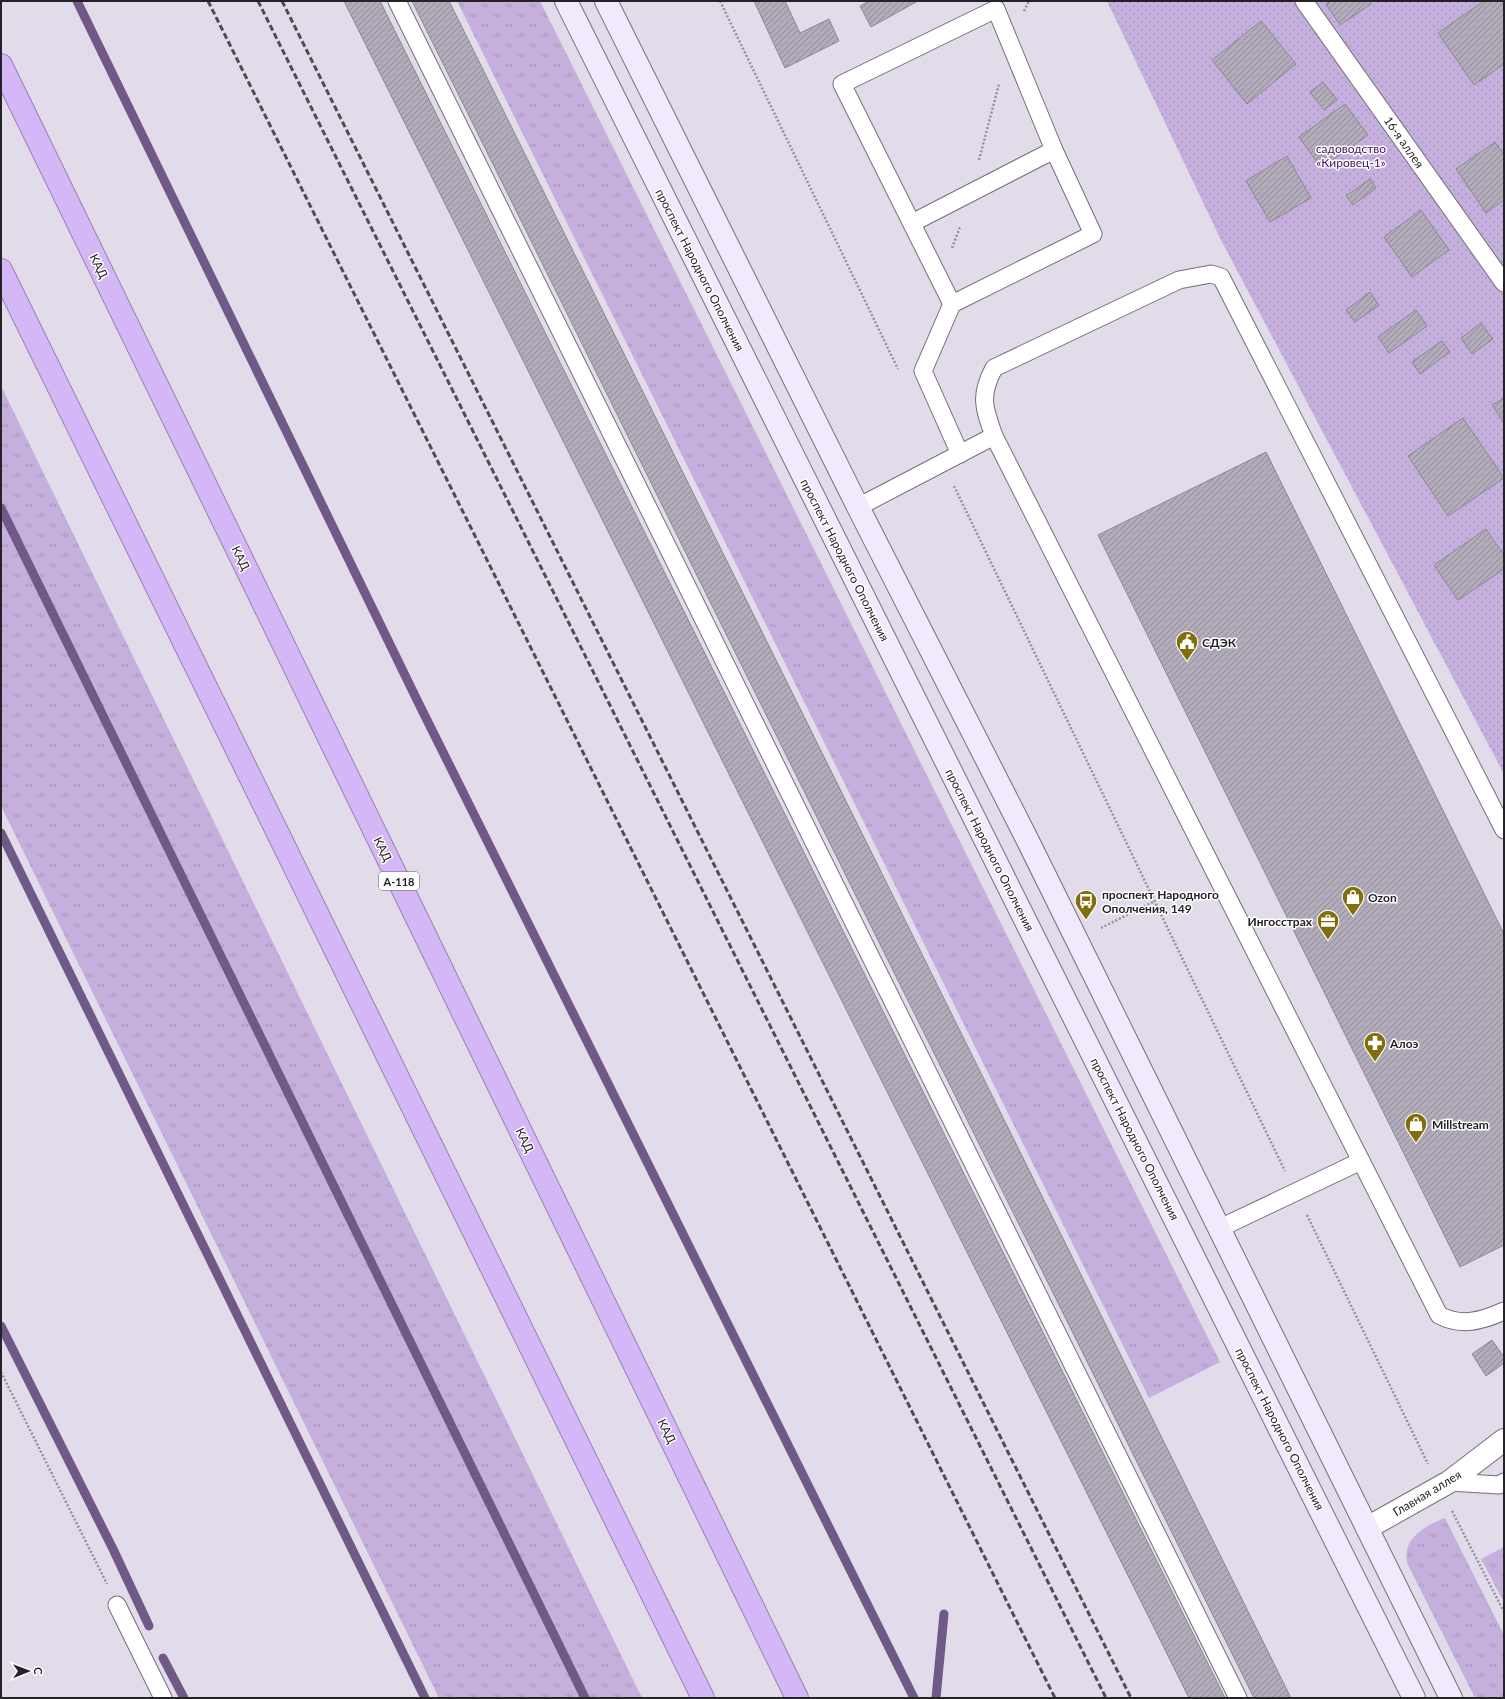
<svg xmlns="http://www.w3.org/2000/svg" width="1505" height="1699" font-family="Lato,sans-serif">
  <style>
    .grass { fill: url(#grass-tufts) }
    .garden { fill: url(#garden-dots) }
    .lines { fill: none; stroke-linecap: round; stroke-linejoin: round }
    .stream { stroke: #705887; stroke-width: 9 }
    .building { fill: url(#building-hatch); stroke: #8e8795 }
    .service-casing { stroke: #746e7b; stroke-width: 19 }
    .minor-casing { stroke: #746e7b; stroke-width: 24 }
    .secondary-casing { stroke: #746e7b; stroke-width: 24 }
    .motorway-casing { stroke: #9782ae; stroke-width: 24 }
    .path { stroke: #96909c; stroke-width: 2.5; stroke-dasharray: 2 2; stroke-linecap: butt }
    .service { stroke: #fff; stroke-width: 17 }
    .minor { stroke: #fff; stroke-width: 22 }
    .secondary { stroke: #f2e9fd; stroke-width: 22 }
    .motorway { stroke: #d5b6f7; stroke-width: 22 }
    .rail { stroke: #504c54; stroke-width: 3; stroke-dasharray: 6 3; stroke-linecap: butt }
    .labels { text-anchor: middle; dominant-baseline: central; stroke-width: 3; stroke-linejoin: round; paint-order: stroke }
    .shield { fill: #fff; stroke: #666468; stroke-width: 1 }
    .shield-label { font-size: 11px; font-weight: bold; fill: #242127 }
    .street-label { font-size: 12px; fill: #242127; stroke: #fff }
    .park-label { font-size: 12px; fill: #3e105f; stroke: #fff }
    .poi-label { font-size: 12px; font-weight: bold; fill: #242127; stroke: #fff; text-anchor: start }
  </style>
  <defs>
    <pattern id="grass-tufts" width="24" height="20" patternUnits="userSpaceOnUse"><rect width="24" height="20" fill="#c5afdd"/><path d="M3 7l-1-3M5 7V3M7 7l1-3M15 17l-1-3M17 17v-4M19 17l1-3" fill="none" stroke="#a996be"/></pattern>
    <pattern id="garden-dots" width="8" height="8" patternUnits="userSpaceOnUse"><rect width="8" height="8" fill="#c5afdd"/><path d="M2 2h.1M6 6h.1" fill="none" stroke="#a996be" stroke-width="1.8" stroke-linecap="round"/></pattern>
    <pattern id="building-hatch" width="6" height="6" patternUnits="userSpaceOnUse"><rect width="6" height="6" fill="#b2abba"/><path d="M-1 1l2-2M0 6l6-6M5 7l2-2" fill="none" stroke="#918b97"/></pattern>
  </defs>
  <rect width="100%" height="100%" fill="#e2dbea"/>
  <g class="grass">
    <polygon points="457,1 540,1 1220,1362 1149,1398"/>
    <polygon points="1,386 642,1698 439,1698 1,806"/>
    <path d="M 1445,1518 L 1504,1635 L 1504,1698 L 1475,1698 L 1407,1563 C 1407,1559 1406,1554 1407,1550 C 1410,1534 1431,1523 1445,1518 Z"/>
    <polygon points="1504,1547 1504,1602 1481,1559"/>
  </g>
  <polygon class="garden" points="1107,1 1504,1 1504,774 1221,240"/>
  <g class="lines">
    <g class="stream">
      <polyline points="77,1 418,702 914,1698"/>
      <polyline points="1,508 585,1698"/>
      <polyline points="1,833 425,1698"/>
      <polyline points="1,1326 113,1549 149,1626"/>
      <polyline points="163,1658 184,1698"/>
      <polyline points="936,1698 944,1614"/>
    </g>
  </g>
  <g class="building">
    <polygon points="344,1 380,1 1225,1698 1189,1698"/>
    <polygon points="412,1 449,1 1291,1698 1254,1698"/>
    <polygon points="754,1 785,1 800,33 829,19 839,41 785,68"/>
    <polygon points="869,1 918,1 871,27 860,6"/>
    <polygon points="1331,1 1369,1 1371,4 1340,25 1326,4"/>
    <polygon points="1484,1 1504,1 1504,64 1474,85 1438,33"/>
    <polygon points="1261,21 1296,64 1247,104 1212,60"/>
    <polygon points="1323,82 1337,100 1324,110 1310,92"/>
    <polygon points="1345,104 1368,135 1321,168 1299,137"/>
    <polygon points="1495,142 1504,155 1504,200 1486,213 1456,169"/>
    <polygon points="1287,156 1311,198 1270,222 1246,181"/>
    <polygon points="1370,179 1376,188 1353,205 1346,196"/>
    <polygon points="1421,210 1449,250 1412,277 1384,237"/>
    <polygon points="1370,292 1379,305 1355,322 1346,310"/>
    <polygon points="1416,310 1427,326 1389,353 1378,337"/>
    <polygon points="1481,323 1493,339 1472,354 1461,338"/>
    <polygon points="1442,341 1450,352 1420,374 1412,362"/>
    <polygon points="1504,398 1504,423 1492,405"/>
    <polygon points="1463,418 1504,478 1448,516 1408,456"/>
    <polygon points="1266,452 1504,934 1504,1245 1460,1267 1098,535"/>
    <polygon points="1486,529 1504,555 1504,569 1458,600 1434,565"/>
    <polygon points="1492,1340 1504,1357 1504,1363 1486,1376 1472,1354"/>
  </g>
  <g class="lines">
    <g class="service-casing">
      <g id="service">
        <polyline points="397,1 1238,1698"/>
        <polyline points="1304,1 1504,283"/>
        <polyline points="912,223 1054,150"/>
        <polyline points="952,304 842,84 996,9 1054,150 1093,234 952,304 923,371 960,454"/>
        <polyline points="858,507 994,436"/>
        <path d="M 1504,830 L 1221,277 L 1211,274 L 1179,280 L 994,368 C 979,396 984,408 994,436 L 1439,1315 C 1461,1327 1482,1321 1504,1311"/>
        <polyline points="1218,1229 1361,1161"/>
        <polyline points="1449,1482 1499,1485 1504,1482"/>
        <polyline points="117,1605 163,1698"/>
      </g>
    </g>
    <g class="minor-casing">
      <polyline id="minor" points="1367,1528 1449,1482 1504,1440"/>
    </g>
    <g class="secondary-casing">
      <g id="secondary">
        <polyline points="566,1 1414,1698"/>
        <polyline points="606,1 858,507 1025,835 1451,1698"/>
      </g>
    </g>
    <g class="motorway-casing">
      <g id="motorway">
        <polyline points="1,65 797,1698"/>
        <polyline points="1,270 703,1698"/>
      </g>
    </g>
    <g class="path">
      <polyline points="720,1 898,369"/>
      <polyline points="1024,11 1029,1"/>
      <polyline points="979,160 999,84"/>
      <polyline points="952,248 960,227"/>
      <polyline points="954,486 1285,1171"/>
      <polyline points="1101,928 1155,901"/>
      <polyline points="1307,1215 1428,1464"/>
      <polyline points="1,1372 107,1584"/>
      <polyline points="1452,1511 1504,1612"/>
    </g>
    <use href="#service" class="service"/>
    <use href="#minor" class="minor"/>
    <use href="#secondary" class="secondary"/>
    <use href="#motorway" class="motorway"/>
    <g class="rail">
      <polyline points="208,1 1055,1698"/>
      <polyline points="258,1 1106,1698"/>
      <polyline points="282,1 1131,1698"/>
    </g>
  </g>
  <defs>
    <g id="civic-pin" transform="scale(1.15)"><path d="M0 17L-7.5 6A9.5 9.5 0 1 1 7.5 6Z" fill="#826e0c" stroke="#fff"/><path d="M-.6-6.5H3V-4.5H.6V-3L4-1V1h2V6H-6V1h2V-1L-.6-3ZM-1.2 2.5V6h2.4V2.5Z" fill="#fff"/></g>
    <g id="shop-pin" transform="scale(1.15)"><path d="M0 17L-7.5 6A9.5 9.5 0 1 1 7.5 6Z" fill="#826e0c" stroke="#fff"/><path d="M-5-2.5h2.3a2.7 3.5 0 0 1 5.4 0H5L5.5 6h-11ZM-1.5-2.5h3a1.5 2.3 0 0 0-3 0Z" fill="#fff"/></g>
    <g id="bus-pin" transform="scale(1.15)"><path d="M0 17L-7.5 6A9.5 9.5 0 1 1 7.5 6Z" fill="#826e0c" stroke="#fff"/><path d="M-5-6H5V4H4V6H2V4H-2V6H-4V4H-5ZM-3.5-4V0h7V-4ZM-3.5 1.2v1.5H-2V1.2ZM2 1.2v1.5H3.5V1.2Z" fill="#fff"/></g>
    <g id="office-pin" transform="scale(1.15)"><path d="M0 17L-7.5 6A9.5 9.5 0 1 1 7.5 6Z" fill="#826e0c" stroke="#fff"/><path d="M-6-3h4V-5.5h4V-3h4V5H-6ZM-1-4.5V-3h2v-1.5ZM-6 0V1H6V0Z" fill="#fff"/></g>
    <g id="pharmacy-pin" transform="scale(1.15)"><path d="M0 17L-7.5 6A9.5 9.5 0 1 1 7.5 6Z" fill="#826e0c" stroke="#fff"/><path d="M-2-6h4v4h4v4h-4v4h-4v-4h-4v-4h4Z" fill="#fff"/></g>
  </defs>
  <g fill-rule="evenodd">
    <use href="#civic-pin" x="1187" y="642"/>
    <use href="#shop-pin" x="1353" y="897"/>
    <use href="#bus-pin" x="1086" y="901"/>
    <use href="#office-pin" x="1328" y="921"/>
    <use href="#pharmacy-pin" x="1375" y="1043"/>
    <use href="#shop-pin" x="1416" y="1124"/>
  </g>
  <g class="labels">
    <rect class="shield" x="379" y="872" width="40" height="18" rx="3"/>
    <g class="shield-label">
      <text x="399" y="881">А-118</text>
    </g>
    <g class="street-label">
      <text transform="translate(1404 142) rotate(55)">16-я аллея</text>
      <text transform="translate(99 266) rotate(64)">КАД</text>
      <text transform="translate(700 270) rotate(63)">проспект Народного Ополчения</text>
      <text transform="translate(241 558) rotate(64)">КАД</text>
      <text transform="translate(845 560) rotate(63)">проспект Народного Ополчения</text>
      <text transform="translate(383 849) rotate(64)">КАД</text>
      <text transform="translate(990 850) rotate(63)">проспект Народного Ополчения</text>
      <text transform="translate(1135 1139) rotate(63)">проспект Народного Ополчения</text>
      <text transform="translate(525 1140) rotate(64)">КАД</text>
      <text transform="translate(1280 1429) rotate(63)">проспект Народного Ополчения</text>
      <text transform="translate(667 1431) rotate(64)">КАД</text>
      <text transform="translate(1427 1493) rotate(-31)">Главная аллея</text>
    </g>
    <g class="park-label">
      <text x="1351" y="148">садоводство<tspan x="1351" dy="14">«Кировец-1»</tspan></text>
    </g>
    <g class="poi-label">
      <text x="1202" y="642">СДЭК</text>
      <text x="1102" y="894">проспект Народного<tspan x="1102" dy="14">Ополчения, 149</tspan></text>
      <text x="1368" y="897">Ozon</text>
      <text x="1312" y="921" text-anchor="end">Ингосстрах</text>
      <text x="1390" y="1043">Алоэ</text>
      <text x="1432" y="1124">Millstream</text>
    </g>
  </g>
  <rect width="1505" height="1699" fill="none" stroke="#242127" stroke-width="4"/>
  <g transform="translate(28 1671) rotate(89)" stroke="#ffffff" stroke-width="3" paint-order="stroke">
  <path d="M0-3L7 15L0 10L-7 15Z" fill="#242127"/>
  <text y="-6" font-size="11" font-weight="bold" text-anchor="middle" fill="#242127">С</text>
  </g>
</svg>
